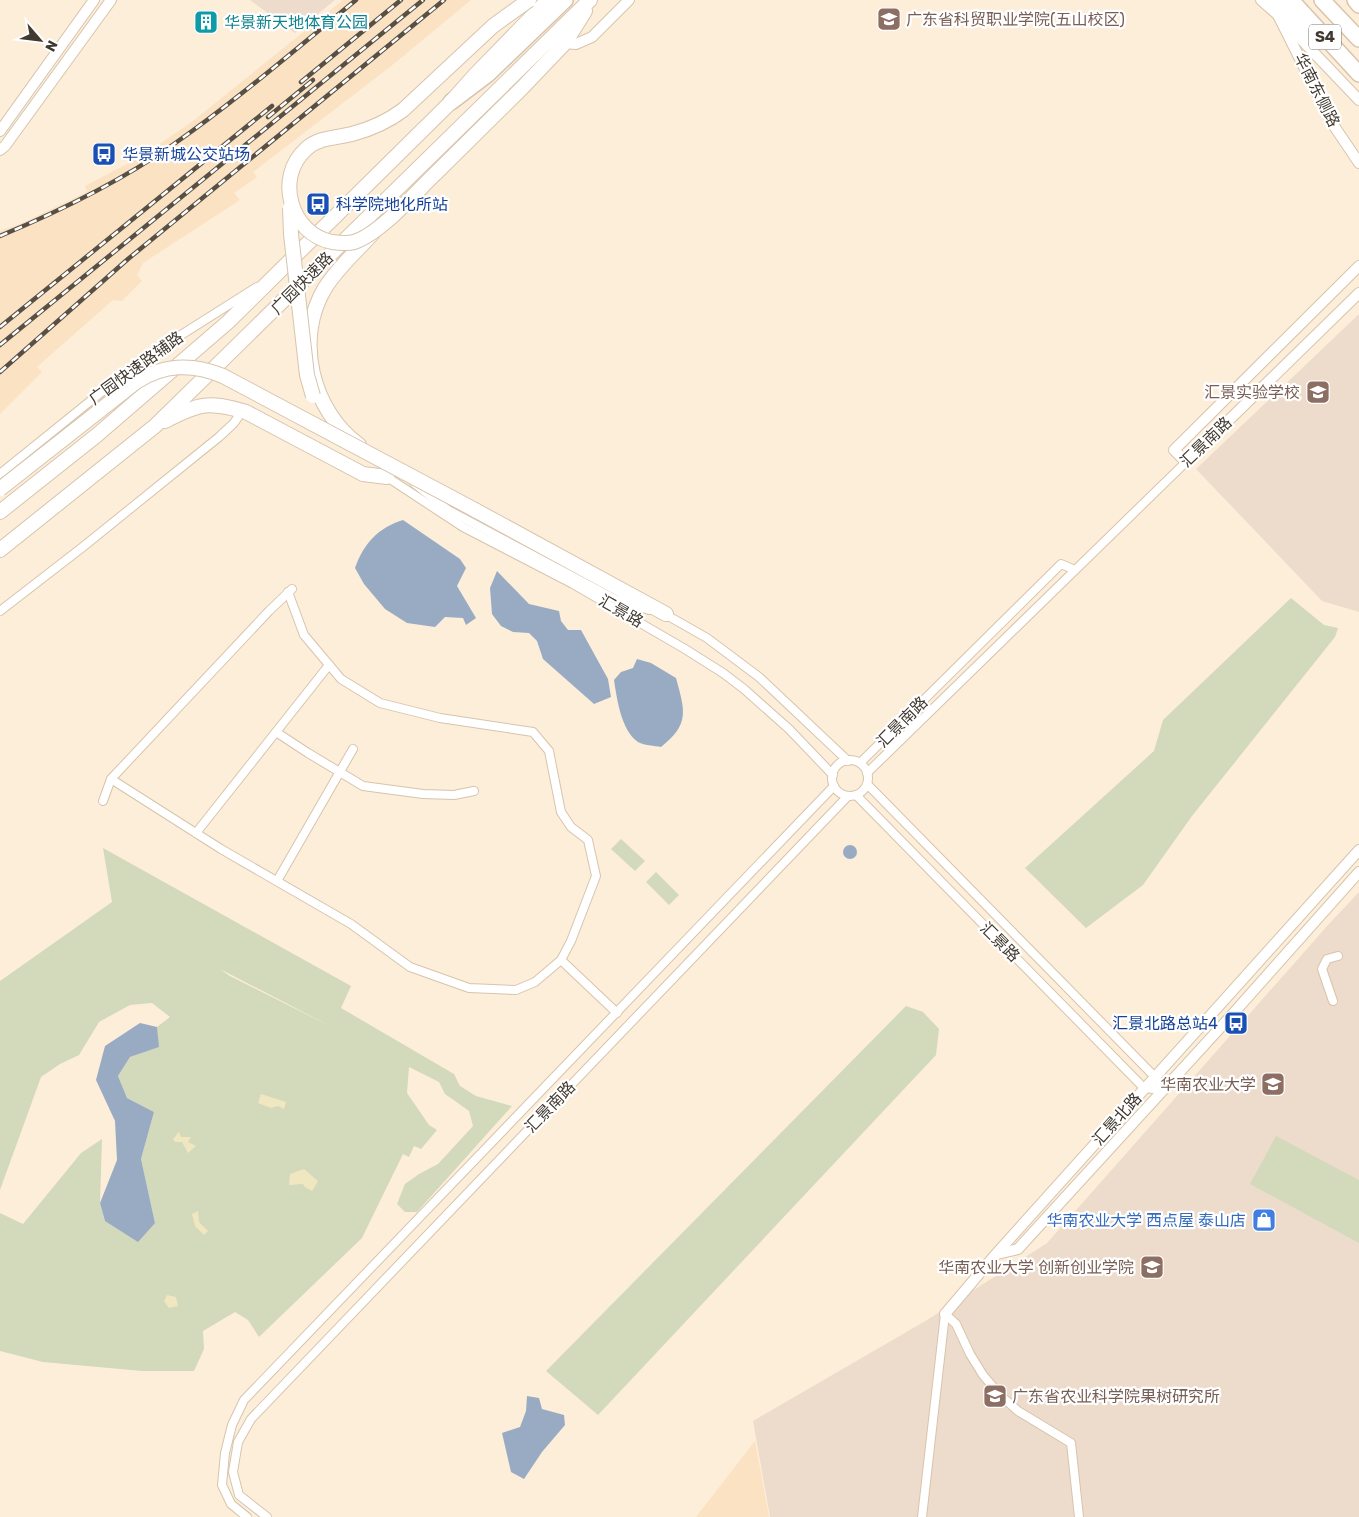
<svg xmlns="http://www.w3.org/2000/svg" width="1359" height="1517" font-family="Rubik,'Noto Sans SC',sans-serif">
  <style>
    .built { fill: #fae2c3 }
    .education { fill: #eddccb }
    .green { fill: #d3d9bb; fill-rule: evenodd }
    .sand { fill: #f0e7c1 }
    .water { fill: #99abc3 }
    .lines { fill: none; stroke-linecap: round; stroke-linejoin: round }
    .minor-casing { stroke: #d7c4ac; stroke-width: 10 }
    .tertiary-casing { stroke: #d7c4ac; stroke-width: 12 }
    .trunk-casing { stroke: #d7c4ac; stroke-width: 16 }
    .motorway-casing { stroke: #d7c4ac; stroke-width: 18 }
    .minor { stroke: #fff; stroke-width: 8 }
    .tertiary { stroke: #fff; stroke-width: 10 }
    .trunk { stroke: #fff; stroke-width: 14 }
    .motorway { stroke: #fff; stroke-width: 15 }
    .rail-casing { stroke: #585044; stroke-width: 4.5 }
    .rail { stroke: #fff; stroke-width: 2.5; stroke-dasharray: 8; stroke-linecap: butt }
    .trunk-bridge-casing { stroke: #d7c4ac; stroke-width: 16; stroke-linecap: butt }
    .trunk-bridge { stroke: #fff; stroke-width: 14 }
    .labels { text-anchor: middle; dominant-baseline: central; stroke-width: 4.5; stroke-linejoin: round; paint-order: stroke }
    .shield { fill: #fff; stroke: #79746d; stroke-width: 1 }
    .shield-label { font-size: 15px; font-weight: bold; fill: #40392f }
    .education-label { font-size: 16px; fill: #785e54; stroke: #fff; text-anchor: end }
    .culture-label { font-size: 16px; fill: #0d838f; stroke: #fff; text-anchor: start }
    .street-label { font-size: 16px; fill: #40392f; stroke: #fff }
    .transit-label { font-size: 16px; fill: #164399; stroke: #fff; text-anchor: start }
    .shop-label { font-size: 16px; fill: #366cbe; stroke: #fff; text-anchor: end }
  </style>
  <rect width="100%" height="100%" fill="#fdeeda"/>
  <g class="built">
    <polygon points="343,0 471,0 390,67 253,172 257,177 234,193 240,200 143,263 137,275 142,281 122,301 113,300 37,367 42,372 0,414 0,231 20,224 87,192 85,186 142,156 193,121"/>
    <polygon points="755,1441 769,1517 696,1517"/>
  </g>
  <g class="education">
    <polygon points="250,0 335,0 295,33"/>
    <polygon points="1359,314 1359,612 1322,601 1196,469"/>
    <polygon points="1359,892 1359,1517 770,1517 753,1421 927,1320 1047,1243 1328,925"/>
  </g>
  <g class="green">
    <polygon points="1291,598 1324,625 1338,628 1335,637 1192,816 1143,885 1086,928 1025,868 1154,751 1163,720"/>
    <polygon points="621,839 645,861 635,871 611,849"/>
    <path d="M 103,848 L 351,986 L 341,1008 L 454,1074 L 460,1086 L 476,1096 L 512,1106 L 417,1212 L 405,1212 L 397,1204 L 405,1184 L 419,1174 L 438,1164 L 473,1126 L 469,1111 L 445,1094 L 439,1082 L 409,1067 L 407,1093 L 429,1125 L 437,1130 L 421,1149 L 414,1146 L 409,1157 L 403,1154 L 362,1238 L 259,1337 L 248,1320 L 235,1312 L 203,1331 L 204,1349 L 194,1371 L 142,1371 L 43,1362 L 0,1351 L 0,1213 L 23,1224 L 81,1153 L 102,1139 L 100,1203 L 105,1221 L 155,1223 L 141,1159 L 154,1112 L 127,1098 L 118,1076 L 130,1057 L 158,1047 L 157,1027 L 170,1017 L 152,1003 L 130,1005 L 99,1022 L 79,1055 L 60,1064 L 41,1077 L 0,1190 L 0,981 L 112,902 ZM 220,969 L 334,1028 L 230,976 Z"/>
    <polygon points="656,872 679,895 669,905 646,882"/>
    <polygon points="906,1006 923,1012 939,1029 936,1055 598,1415 546,1371"/>
    <polygon points="1276,1136 1359,1180 1359,1243 1250,1184"/>
  </g>
  <g class="sand">
    <polygon points="261,1094 286,1102 284,1109 278,1106 271,1108 258,1103"/>
    <polygon points="179,1132 181,1137 191,1137 188,1142 196,1146 188,1153 182,1142 175,1142 173,1139"/>
    <polygon points="304,1169 318,1181 312,1191 305,1187 303,1184 289,1185 290,1174"/>
    <polygon points="198,1211 199,1222 208,1231 204,1235 195,1226 192,1214"/>
    <polygon points="167,1295 176,1297 178,1306 169,1308 164,1301"/>
  </g>
  <g class="water">
    <path d="M 403,520 L 460,559 L 466,568 L 457,586 L 476,618 L 466,625 L 463,618 L 445,617 L 435,627 L 407,623 L 385,609 L 364,584 L 355,568 C 364,543 378,528 403,520 Z"/>
    <polygon points="497,571 529,604 559,611 561,621 568,630 581,630 608,679 611,697 594,704 543,659 537,641 529,633 513,632 501,626 492,614 490,588"/>
    <path d="M 637,659 L 651,663 L 676,678 C 685,711 690,724 661,747 C 655,746 643,745 638,742 C 621,730 617,699 614,680 L 621,672 L 633,668 Z"/>
    <circle cx="850" cy="852" r="7"/>
    <polygon points="140,1023 157,1027 159,1047 130,1057 118,1076 127,1098 154,1112 141,1159 155,1223 138,1242 105,1221 100,1203 117,1160 115,1121 96,1080 105,1046"/>
    <polygon points="527,1396 539,1398 542,1409 564,1415 565,1425 542,1452 524,1479 511,1472 502,1433 520,1427 526,1411"/>
  </g>
  <g class="lines">
    <g class="minor-casing">
      <g id="minor">
        <polyline points="0,474 140,361 257,287"/>
        <polyline points="387,477 463,527 573,584 685,649 723,673 744,689 789,729 833,775"/>
        <polyline points="414,483 448,510 523,550 615,599 649,610"/>
        <polyline points="0,611 84,546 219,437 234,423 242,411"/>
        <polyline points="663,613 707,638 759,677 848,761"/>
        <polyline points="276,732 308,753 363,786 423,794 454,795 474,791"/>
        <circle cx="850" cy="778" r="18"/>
        <polyline points="860,763 1061,564 1075,570"/>
        <polyline points="867,773 1186,462"/>
        <polyline points="111,779 221,849 351,924 410,967 469,988 516,990 535,982 561,960 571,941 596,876 588,840 571,827 561,812 549,751 533,732 440,718 380,703 341,679 304,635 288,592"/>
        <polyline points="867,784 1155,1077 1163,1090"/>
        <polyline points="856,795 1144,1088 1163,1090"/>
        <polyline points="103,801 111,779 269,611 292,589"/>
        <polyline points="196,833 329,665"/>
        <polyline points="277,881 353,749"/>
        <polyline points="561,960 617,1013"/>
        <polyline points="1333,1001 1322,969 1327,959 1338,956"/>
        <polyline points="945,1314 956,1324 970,1354 983,1375 999,1394 1018,1411 1071,1443 1079,1517"/>
        <polyline points="247,1517 231,1504 222,1485 225,1453 232,1425 244,1400 834,786"/>
        <polyline points="267,1517 239,1495 233,1472 238,1442 251,1419 848,796"/>
        <polyline points="922,1517 945,1314"/>
      </g>
    </g>
    <g class="tertiary-casing">
      <g id="tertiary">
        <polyline points="1261,0 1278,15 1359,100"/>
        <polyline points="1278,15 1332,123 1359,163"/>
        <polyline points="565,43 576,44 592,37 629,0"/>
        <polyline points="0,131 94,0"/>
        <polyline points="0,150 5,146 111,0"/>
        <polyline points="1359,266 1174,450 1186,462 1359,293"/>
        <polyline points="997,1254 1018,1249 1230,1017 1359,872"/>
        <polyline points="945,1314 996,1254 1359,850"/>
      </g>
    </g>
    <g class="trunk-casing">
      <g id="trunk">
        <polyline points="435,174 522,88 565,43 585,11"/>
        <path d="M 165,421 C 200,403 208,401 246,412 L 363,474 L 387,477"/>
        <path d="M 359,445 C 312,411 294,339 325,288 C 338,267 357,251 373,233"/>
        <polyline points="475,510 666,614"/>
        <polyline points="0,512 97,435 228,322 451,102 475,75 548,0"/>
        <polyline points="0,550 155,426 590,0"/>
      </g>
    </g>
    <g class="motorway-casing">
      <g id="motorway">
        <polyline points="1274,0 1309,34 1317,40"/>
        <polyline points="1291,0 1359,74"/>
        <polyline points="1322,0 1359,39"/>
        <polyline points="1355,0 1359,5"/>
        <polyline points="451,102 488,74 565,0"/>
      </g>
    </g>
    <use href="#minor" class="minor"/>
    <use href="#tertiary" class="tertiary"/>
    <use href="#trunk" class="trunk"/>
    <use href="#motorway" class="motorway"/>
    <g class="rail-casing">
      <g id="rail">
        <polyline points="301,82 401,0"/>
        <polyline points="268,117 313,80"/>
        <path d="M 0,236 C 60,211 121,181 174,144 C 238,99 296,49 356,0"/>
        <polyline points="0,327 272,106"/>
        <polyline points="0,345 423,0"/>
        <polyline points="0,372 128,259 444,0"/>
      </g>
    </g>
    <use href="#rail" class="rail"/>
    <g class="trunk-bridge-casing">
      <g id="trunk-bridge">
        <path d="M 435,174 C 415,193 380,234 354,242 C 347,244 339,243 332,242 C 291,234 274,178 306,149 C 319,137 336,138 352,134 C 371,129 387,122 403,110 L 493,26 L 529,0"/>
        <polyline points="290,208 291,234 307,375 313,396"/>
        <path d="M 0,489 L 136,382 C 164,364 192,363 223,376 L 475,510"/>
      </g>
    </g>
    <use href="#trunk-bridge" class="trunk-bridge"/>
  </g>
  <defs>
    <g id="university-square" transform="scale(1.25)"><rect x="-9" y="-9" width="18" height="18" rx="4" fill="#8d6e63" stroke="#fff"/><path d="M0-5L7-2L0 1L-7-2ZM-4 1L0 2.5L4 1V4Q0 6-4 4Z" fill="#fff"/></g>
    <g id="building-square" transform="scale(1.25)"><rect x="-9" y="-9" width="18" height="18" rx="4" fill="#0f9aa8" stroke="#fff"/><path d="M-4-6H4V6H1V3H-1V6H-4ZM-2.5-4.3h1.7v1.8h-1.7ZM.8-4.3h1.7v1.8H.8ZM-2.5-1h1.7V.8h-1.7ZM.8-1h1.7V.8H.8Z" fill="#fff"/></g>
    <g id="bus-square" transform="scale(1.25)"><rect x="-9" y="-9" width="18" height="18" rx="4" fill="#1a4fb4" stroke="#fff"/><path d="M-5-6H5V4H4V6H2V4H-2V6H-4V4H-5ZM-3.5-4V0h7V-4ZM-3.5 1.2v1.5H-2V1.2ZM2 1.2v1.5H3.5V1.2Z" fill="#fff"/></g>
    <g id="school-square" transform="scale(1.25)"><rect x="-9" y="-9" width="18" height="18" rx="4" fill="#8d6e63" stroke="#fff"/><path d="M0-5L7-2L0 1L-7-2ZM-4 1L0 2.5L4 1V4Q0 6-4 4Z" fill="#fff"/></g>
    <g id="shop-square" transform="scale(1.25)"><rect x="-9" y="-9" width="18" height="18" rx="4" fill="#3f7fe0" stroke="#fff"/><path d="M-5-2.5h2.3a2.7 3.5 0 0 1 5.4 0H5L5.5 6h-11ZM-1.5-2.5h3a1.5 2.3 0 0 0-3 0Z" fill="#fff"/></g>
  </defs>
  <g fill-rule="evenodd">
    <use href="#university-square" x="889" y="19"/>
    <use href="#building-square" x="206" y="22"/>
    <use href="#bus-square" x="104" y="154"/>
    <use href="#bus-square" x="318" y="204"/>
    <use href="#school-square" x="1318" y="392"/>
    <use href="#bus-square" x="1236" y="1023"/>
    <use href="#university-square" x="1273" y="1084"/>
    <use href="#shop-square" x="1264" y="1220"/>
    <use href="#university-square" x="1152" y="1267"/>
    <use href="#university-square" x="995" y="1396"/>
  </g>
  <g class="labels">
    <rect class="shield" x="1309" y="24.5" width="32" height="25" rx="4"/>
    <g class="shield-label">
      <text x="1325" y="37">S4</text>
    </g>
    <g class="education-label">
      <text x="906" y="19" text-anchor="start">广东省科贸职业学院(五山校区)</text>
      <text x="1300" y="392">汇景实验学校</text>
      <text x="1256" y="1084">华南农业大学</text>
      <text x="1134" y="1267">华南农业大学 创新创业学院</text>
      <text x="1012" y="1396" text-anchor="start">广东省农业科学院果树研究所</text>
    </g>
    <g class="culture-label">
      <text x="224" y="22">华景新天地体育公园</text>
    </g>
    <g class="street-label">
      <text transform="translate(1317 90) rotate(63)">华南东侧路</text>
      <text transform="translate(302 283) rotate(-45)">广园快速路</text>
      <text transform="translate(136 368) rotate(-36)">广园快速路辅路</text>
      <text transform="translate(1206 442) rotate(-44)">汇景南路</text>
      <text transform="translate(621 611) rotate(30)">汇景路</text>
      <text transform="translate(902 722) rotate(-45)">汇景南路</text>
      <text transform="translate(1000 942) rotate(45)">汇景路</text>
      <text transform="translate(550 1107) rotate(-46)">汇景南路</text>
      <text transform="translate(1117 1119) rotate(-48)">汇景北路</text>
    </g>
    <g class="transit-label">
      <text x="122" y="154">华景新城公交站场</text>
      <text x="336" y="204">科学院地化所站</text>
      <text x="1218" y="1023" text-anchor="end">汇景北路总站4</text>
    </g>
    <g class="shop-label">
      <text x="1246" y="1220">华南农业大学 西点屋 泰山店</text>
    </g>
  </g>
  <g transform="translate(40 40) rotate(118)" stroke="#ffffff" stroke-width="4" paint-order="stroke">
  <path d="M0-4L9 19L0 12L-9 19Z" fill="#40392f"/>
  <text y="-8" font-size="14" font-weight="bold" text-anchor="middle" fill="#40392f">N</text>
  </g>
</svg>
